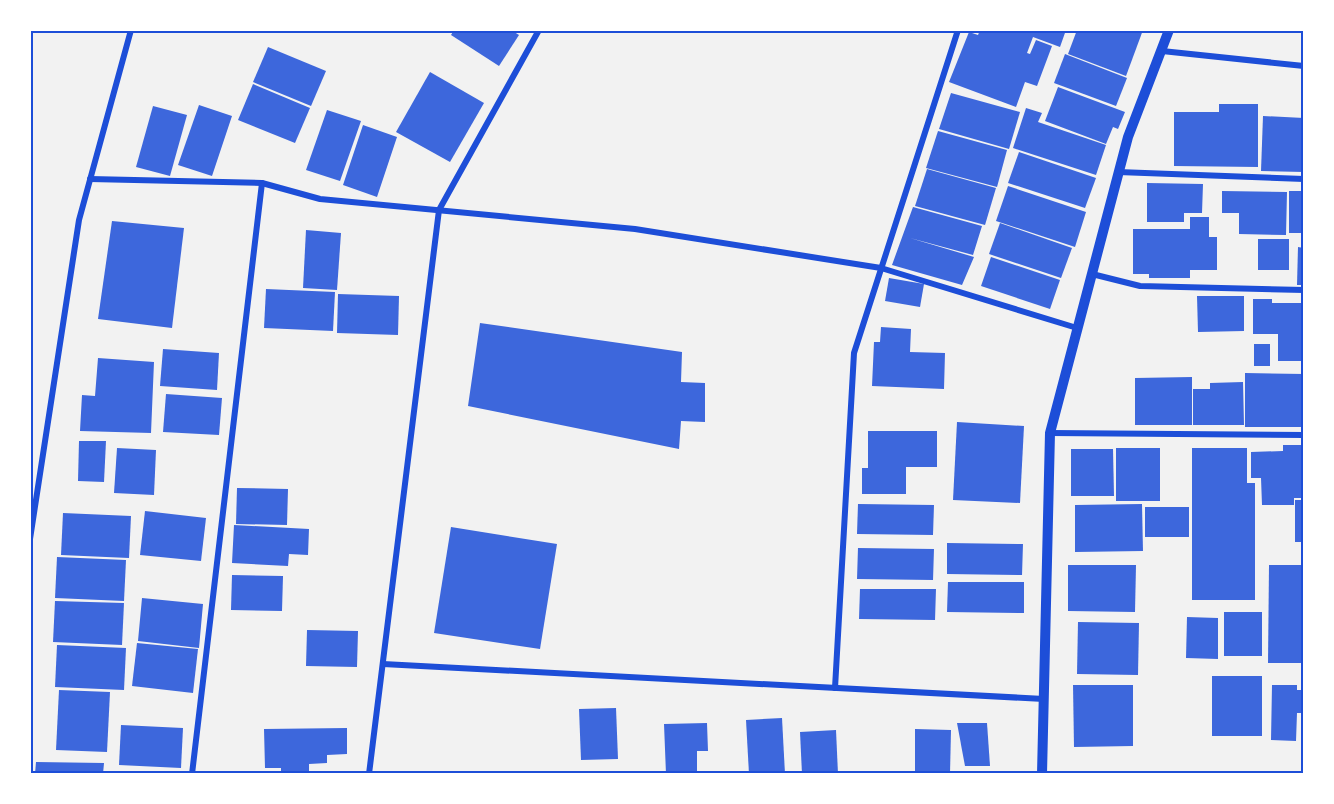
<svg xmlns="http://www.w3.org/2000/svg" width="1334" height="804" font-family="'Noto Sans',sans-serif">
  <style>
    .building { fill: #3d67dc }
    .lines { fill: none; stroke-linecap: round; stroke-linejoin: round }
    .minor { stroke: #1d4ed8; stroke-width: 6 }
    .tertiary { stroke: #1d4ed8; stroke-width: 10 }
    .neatline { fill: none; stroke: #1d4ed8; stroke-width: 2 }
  </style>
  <rect width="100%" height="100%" fill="#f2f2f2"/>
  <g class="building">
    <polygon points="454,30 511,30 519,35 499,66 451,35"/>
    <polygon points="980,30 1066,30 1060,47 1033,37 1027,53 1030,54 1036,40 1052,46 1037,86 1025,82 1016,107 949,82 969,32 978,35"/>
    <polygon points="1077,30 1143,30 1126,76 1068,54"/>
    <polygon points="268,47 326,71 311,106 253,82"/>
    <polygon points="1065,54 1127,78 1116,106 1054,83"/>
    <polygon points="430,72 484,103 450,162 396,132"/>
    <polygon points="253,84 310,108 295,143 238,120"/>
    <polygon points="1058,87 1125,112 1118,129 1113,127 1106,144 1045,121"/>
    <polygon points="951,93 1020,112 1009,149 939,129"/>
    <polygon points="1219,104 1258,104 1258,167 1174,166 1174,112 1219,112"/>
    <polygon points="199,105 232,116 212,176 178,165"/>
    <polygon points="153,106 187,115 170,176 136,167"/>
    <polygon points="1026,108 1042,113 1038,122 1106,145 1096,175 1013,148"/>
    <polygon points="327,110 361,121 340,181 306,170"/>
    <polygon points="1263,116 1304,118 1304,172 1261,171"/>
    <polygon points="363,125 397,137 377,197 343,185"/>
    <polygon points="938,131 1007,150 997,187 926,168"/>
    <polygon points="1019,152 1096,178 1085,208 1008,183"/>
    <polygon points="927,169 996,188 985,225 915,206"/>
    <polygon points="1147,183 1203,184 1202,213 1184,213 1184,222 1147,222"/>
    <polygon points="1008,186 1086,212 1075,247 996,221"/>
    <polygon points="1222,191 1287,192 1286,235 1239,234 1239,213 1222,213"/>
    <rect x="1289" y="191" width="15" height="42"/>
    <polygon points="913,207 982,226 973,255 910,238 974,257 962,285 892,265"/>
    <polygon points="1190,217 1209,217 1209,237 1217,237 1217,270 1190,270 1190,278 1149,278 1149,274 1133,274 1133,229 1190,229"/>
    <polygon points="112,221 184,228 172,328 98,319"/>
    <polygon points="1000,223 1072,248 1061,278 989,254"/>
    <polygon points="306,230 341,233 337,290 303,288"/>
    <rect x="1258" y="239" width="31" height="31"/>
    <polygon points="1298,247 1304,248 1304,285 1297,285"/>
    <polygon points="991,257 1060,280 1050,309 981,286"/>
    <polygon points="889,278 924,284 920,307 885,301"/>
    <polygon points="266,289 335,292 333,331 264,328"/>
    <polygon points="338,294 399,296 398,335 337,333"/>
    <polygon points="1197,296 1244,296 1244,331 1198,332"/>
    <polygon points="1253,299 1272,299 1272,303 1304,303 1304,361 1278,361 1278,334 1253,334"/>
    <polygon points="480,323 682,352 681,382 705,383 705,422 681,421 679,449 468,406"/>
    <polygon points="881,327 911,329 910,352 945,353 944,389 872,386 874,342 880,342"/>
    <rect x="1254" y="344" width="16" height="22"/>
    <polygon points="163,349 219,353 217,390 160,386"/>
    <polygon points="98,358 154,362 151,433 80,431 82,395 95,396"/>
    <polygon points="1245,373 1304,374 1304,427 1245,427"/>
    <polygon points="1192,377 1192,425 1135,425 1135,378"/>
    <polygon points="1243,382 1244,425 1193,425 1193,389 1210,389 1210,383"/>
    <polygon points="166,394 222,398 219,435 163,432"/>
    <polygon points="957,422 1024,426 1020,503 953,500"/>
    <polygon points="868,431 937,431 937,467 906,467 906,494 862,494 862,468 868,468"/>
    <polygon points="79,441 106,441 104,482 78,481"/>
    <polygon points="1283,445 1304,445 1304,498 1294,498 1294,505 1262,505 1261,478 1251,478 1251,452 1283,451"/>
    <polygon points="117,448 156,450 154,495 114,493"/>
    <rect x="1116" y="448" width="44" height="53"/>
    <polygon points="1192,448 1247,448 1247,483 1255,483 1255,600 1192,600"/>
    <polygon points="1071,449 1113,449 1114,496 1071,496"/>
    <polygon points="237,488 288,489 287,525 236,524"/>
    <rect x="1295" y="500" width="9" height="42"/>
    <polygon points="858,504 934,505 933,535 857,534"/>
    <polygon points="1142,504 1143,551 1075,552 1075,505"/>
    <rect x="1145" y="507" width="44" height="30"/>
    <polygon points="145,511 206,518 201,561 140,555"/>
    <polygon points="63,513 131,516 129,558 61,555"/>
    <polygon points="234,525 309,529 308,555 289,554 288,566 232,563"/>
    <polygon points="451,527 557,544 540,649 434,633"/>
    <polygon points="947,543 1023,544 1022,575 947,574"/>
    <polygon points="858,548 934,549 933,580 857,579"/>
    <polygon points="57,557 126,560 124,601 55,598"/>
    <polygon points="1068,565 1136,565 1135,612 1068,611"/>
    <polygon points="1269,565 1304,565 1304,663 1268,663"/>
    <polygon points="232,575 283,576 282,611 231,610"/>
    <polygon points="948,582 1024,582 1024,613 947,612"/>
    <polygon points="860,589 936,589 935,620 859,619"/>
    <polygon points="142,598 203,604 199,648 138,641"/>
    <polygon points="55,601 124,603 122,645 53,642"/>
    <rect x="1224" y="612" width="38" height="44"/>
    <polygon points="1187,617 1218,618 1218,659 1186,658"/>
    <polygon points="1078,622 1139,623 1138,675 1077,674"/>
    <polygon points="307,630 358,631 357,667 306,666"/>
    <polygon points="137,643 198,649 193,693 132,686"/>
    <polygon points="57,645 126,648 124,690 55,687"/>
    <rect x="1212" y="676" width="50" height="60"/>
    <polygon points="1073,685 1133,685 1133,746 1074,747"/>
    <polygon points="1272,685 1297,685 1297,690 1304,690 1304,713 1297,713 1296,741 1271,740"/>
    <polygon points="59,690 110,692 107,752 56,750"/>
    <polygon points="616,708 618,759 581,760 579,709"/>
    <polygon points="782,718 785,774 749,774 746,720"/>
    <polygon points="707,723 708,751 697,751 697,774 666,774 664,724"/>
    <polygon points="957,723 987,723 990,766 965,766"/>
    <polygon points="121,725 183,728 181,768 119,765"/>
    <polygon points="347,728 347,754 327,755 327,763 309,764 309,774 281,774 281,768 265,768 264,729"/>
    <polygon points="915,729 951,730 950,774 915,774"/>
    <polygon points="836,730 838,774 802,774 800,732"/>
    <polygon points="36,762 104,763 103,774 35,774"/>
  </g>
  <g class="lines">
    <g class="minor">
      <polyline points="1162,51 1304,66"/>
      <polyline points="1118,172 1304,179"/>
      <polyline points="90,179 262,183 320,199 635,229 881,268 1077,328"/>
      <polyline points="1092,274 1140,286 1304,290"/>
      <polyline points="1050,433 1304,435"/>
      <polyline points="30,539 79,220 131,30"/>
      <polyline points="383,664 1044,699"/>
      <polyline points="835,688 854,353 958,30"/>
      <polyline points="192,774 262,183"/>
      <polyline points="369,774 439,210 539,30"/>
    </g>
    <polyline class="tertiary" points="1042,774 1050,433 1128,137 1169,30"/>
  </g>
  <rect width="1334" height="804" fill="none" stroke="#ffffff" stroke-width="63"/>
  <rect x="32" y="32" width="1270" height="740" class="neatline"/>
</svg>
